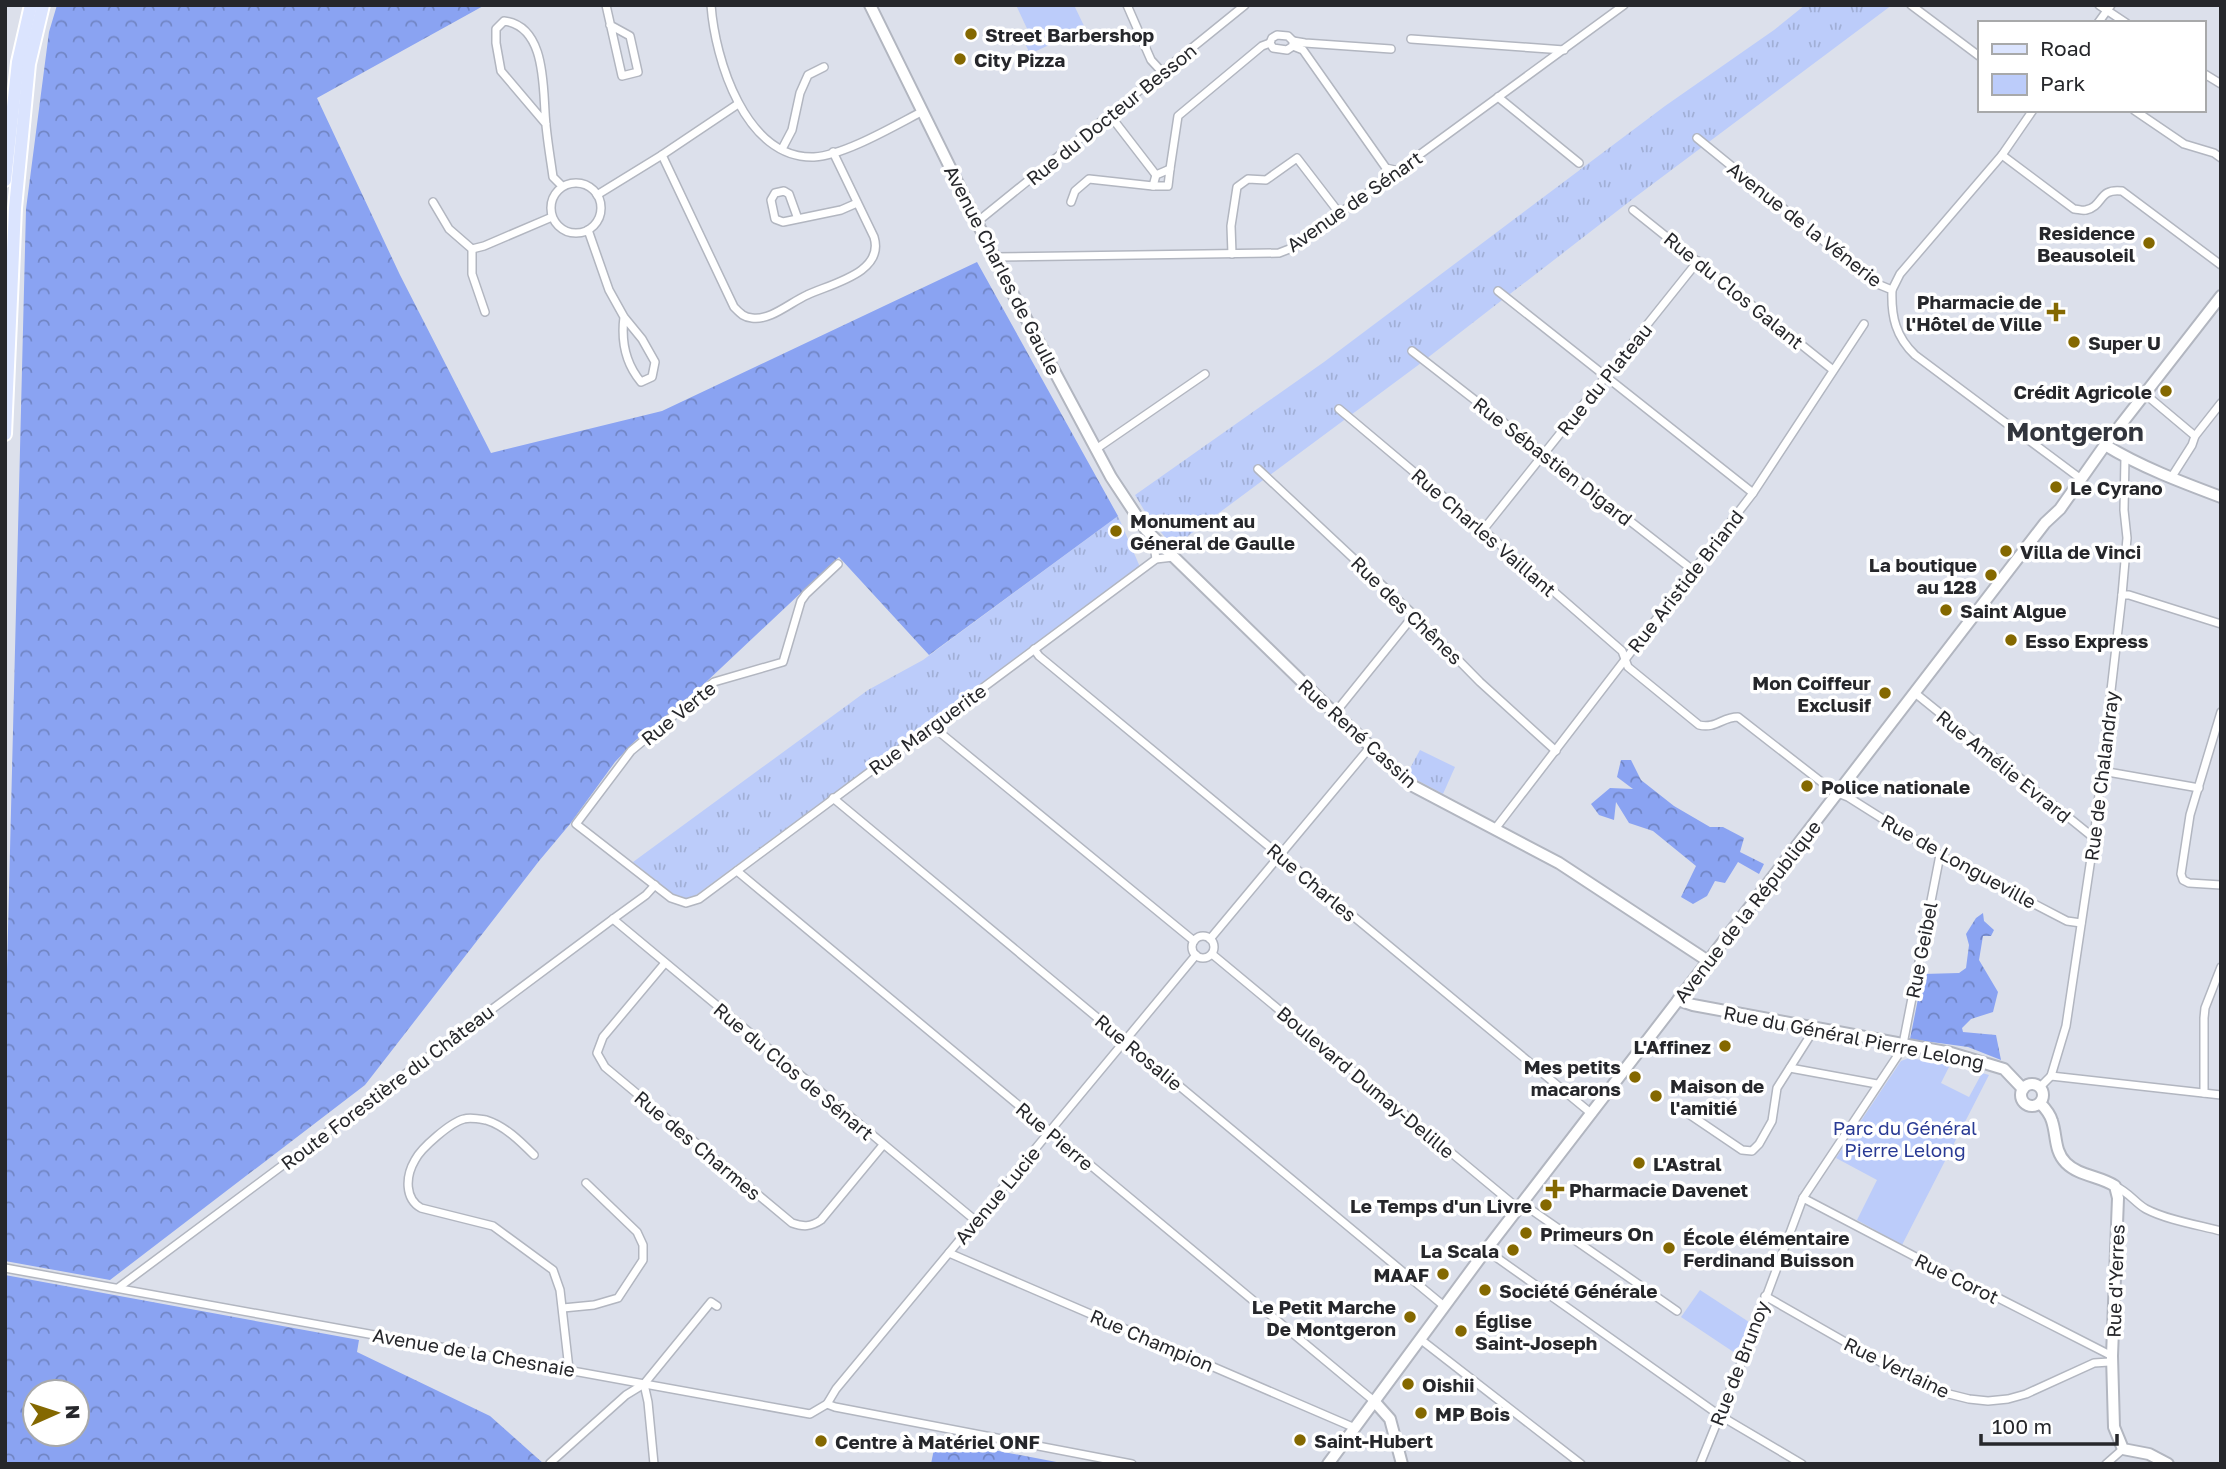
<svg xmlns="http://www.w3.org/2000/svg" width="2226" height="1469" font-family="'Golos Text',sans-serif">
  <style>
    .grass { fill: url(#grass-tufts) }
    .forest { fill: url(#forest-crowns); fill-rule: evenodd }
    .green { fill: #bcccfa }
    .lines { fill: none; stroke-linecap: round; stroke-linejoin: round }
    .street-casing { stroke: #b2b6c0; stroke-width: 10 }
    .secondary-casing { stroke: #b2b6c0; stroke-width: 14 }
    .primary-casing { stroke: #fff; stroke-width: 16 }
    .street { stroke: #fff; stroke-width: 7 }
    .secondary { stroke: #fff; stroke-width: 10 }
    .primary { stroke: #dbe4fe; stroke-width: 12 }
    .poi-dot { fill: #846800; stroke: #fff; stroke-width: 2.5 }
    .labels { text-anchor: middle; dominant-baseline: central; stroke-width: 7; stroke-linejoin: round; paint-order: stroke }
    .poi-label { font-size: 19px; font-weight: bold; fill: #26272b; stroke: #fff; text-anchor: start }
    .street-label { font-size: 19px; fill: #26272b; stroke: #fff }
    .park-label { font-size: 19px; fill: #293a94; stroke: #fff }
    .district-label { font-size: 26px; font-weight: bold; fill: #32353d; stroke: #fff }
  </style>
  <defs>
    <pattern id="grass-tufts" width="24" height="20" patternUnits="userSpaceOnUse" patternTransform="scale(1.75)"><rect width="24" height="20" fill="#bcccfa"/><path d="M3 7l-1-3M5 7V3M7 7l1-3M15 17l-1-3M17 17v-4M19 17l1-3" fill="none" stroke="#a1afd6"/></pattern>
    <pattern id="forest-crowns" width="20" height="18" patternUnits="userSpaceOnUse" patternTransform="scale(1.75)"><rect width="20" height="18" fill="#8aa3f2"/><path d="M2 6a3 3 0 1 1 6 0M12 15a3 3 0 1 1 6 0" fill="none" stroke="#7185c4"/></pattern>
  </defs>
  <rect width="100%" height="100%" fill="#dce0eb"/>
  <g class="grass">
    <polygon points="1805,5 1892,5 1634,198 1417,366 1173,547 1147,515 1135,495 1324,362 1665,106 1774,30"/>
    <polygon points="1118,516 1140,567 692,898 678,898 633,862 868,690 923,660"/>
    <polygon points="1420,750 1455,767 1443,794 1415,779 1408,772"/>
  </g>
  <g class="forest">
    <polygon points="57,5 485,5 317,98 400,275 491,453 662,411 977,262 1118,516 929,655 839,557 687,700 636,740 615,762 570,824 539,861 365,1085 110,1280 5,1261 5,1051 26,209 49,32"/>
    <polygon points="1621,760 1631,760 1641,780 1674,806 1710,827 1723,827 1744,838 1740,852 1764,864 1759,874 1738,862 1725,883 1715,881 1707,896 1693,904 1681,897 1696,866 1653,831 1629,823 1616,802 1614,820 1599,815 1591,804 1610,788 1633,789 1617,777"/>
    <polygon points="1983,913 1984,921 1994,930 1991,936 1983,936 1979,960 1998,992 1993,1012 1971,1019 1962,1028 1963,1032 1996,1035 2001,1060 1968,1047 1910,1039 1923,974 1959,973 1966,968 1969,945 1966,934 1976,918"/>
    <path d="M 5,1275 L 359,1340 L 357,1352 L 490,1416 L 544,1464 L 5,1464 ZM 77,1392 L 77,1434 L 35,1434 L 35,1392 Z"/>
    <polygon points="936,1439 1067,1464 931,1464"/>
  </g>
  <g class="green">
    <polygon points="1016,5 1074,5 1085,28 1030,54 1023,39 1030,35"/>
    <polygon points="1909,1058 1950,1065 1941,1083 1969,1097 1982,1073 1989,1075 1902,1245 1857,1220 1877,1180 1836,1158 1901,1061"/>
    <polygon points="1700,1290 1749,1322 1738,1355 1681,1317"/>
  </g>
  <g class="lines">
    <g class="street-casing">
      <g id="street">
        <polyline points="606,5 622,76 638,72 630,36 610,25"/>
        <path d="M 711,5 C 715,59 745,159 814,157 C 845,155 894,126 923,111"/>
        <polyline points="1127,5 1151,60 1162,72"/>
        <polyline points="1911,5 1979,56"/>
        <polyline points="2099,5 2126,23"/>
        <polyline points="2098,23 2111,5"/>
        <polygon points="1277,35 1288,36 1293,41 1293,46 1287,50 1273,48 1270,43 1272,38"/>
        <polyline points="1411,39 1564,50"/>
        <polyline points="1293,41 1305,43 1391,49"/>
        <polyline points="1293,46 1303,50 1386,168 1399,171"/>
        <polyline points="2203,73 2221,84"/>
        <polyline points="1498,97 1579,163"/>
        <polyline points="2134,110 2184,144 2214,153 2221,158"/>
        <polyline points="1109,114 1156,175"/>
        <path d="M 546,124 L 501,71 L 496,43 L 496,29 L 504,21 C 544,26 543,81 545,112 C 546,134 550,155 553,177 L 562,186"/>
        <path d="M 1697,138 L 1875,283 L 1892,290 C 1891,317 1896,337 1915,355 L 2081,479"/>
        <polyline points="782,149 792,130 800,93 808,75 824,67"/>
        <path d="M 662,155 L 734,307 C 740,313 743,317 752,318 C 770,321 791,302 807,295 C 830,284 885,273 874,237 L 833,152"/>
        <path d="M 2002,155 L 2074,209 C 2078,209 2082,211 2086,210 C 2104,206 2098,188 2122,191 L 2221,265"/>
        <polyline points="1170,169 1178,116 1262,46 1270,43"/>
        <polygon points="1170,169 1168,186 1153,186 1156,175"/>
        <circle cx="576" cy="208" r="25"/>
        <polyline points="597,195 662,155 738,104"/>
        <polyline points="433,202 449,229 472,249 472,274 485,312"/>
        <polyline points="1071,202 1075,191 1089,179 1153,186"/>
        <polyline points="1633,210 1833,370"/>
        <polyline points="798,219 789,194 784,191 775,193 771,200 775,219 783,222 841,210 857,203"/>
        <polyline points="977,222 1245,5"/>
        <path d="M 588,230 L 609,290 L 624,317 L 642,339 L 655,362 L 652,377 L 641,382 C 625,363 621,341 624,317"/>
        <polyline points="472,249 484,246 552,217"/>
        <polyline points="1232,254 1231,226 1237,187 1248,179 1266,180 1297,158 1340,214"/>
        <polyline points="994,257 1279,253 1292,248 1624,5"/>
        <polyline points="1892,290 1900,274 2002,155 2033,110"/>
        <polyline points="1498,291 1753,493"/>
        <polyline points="1412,351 1694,571"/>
        <polyline points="2145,394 2195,436"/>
        <path d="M 1339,409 L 1483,530 L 1622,651 L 1628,667 L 1699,725 C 1716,729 1722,717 1738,717 L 1833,791 L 1848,797 L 1940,855 L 2067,921 L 2081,923"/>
        <polyline points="1096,449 1205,374"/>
        <polyline points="1258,469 1414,615 1480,682 1556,751"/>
        <polyline points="2171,478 2192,445 2195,436 2221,403"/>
        <polyline points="1483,530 1698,261"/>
        <polyline points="1149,537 1154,546 1156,559"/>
        <polyline points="838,564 806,594 801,601 783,662 714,682 631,751 576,824 671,898 686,903 699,899 1156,559 1173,557"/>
        <polyline points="2122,595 2129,595 2221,624"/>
        <polyline points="1034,649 1039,656 1592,1114"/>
        <polyline points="1915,693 2094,838"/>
        <polyline points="2221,712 2190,815 2181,874 2183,880 2189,883 2221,885"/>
        <polyline points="1335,713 1414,615"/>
        <polyline points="935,724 938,731 1194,941"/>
        <polyline points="2102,771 2199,788"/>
        <polyline points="833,798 1444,1306"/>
        <polyline points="1495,829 1753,493 1864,324"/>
        <polyline points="737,871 1374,1401"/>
        <polyline points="613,919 976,1221"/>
        <circle cx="1203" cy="947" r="11"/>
        <polyline points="1210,939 1371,746"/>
        <polyline points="1212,954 1519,1209"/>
        <path d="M 665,963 L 603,1037 L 597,1053 L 605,1067 L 792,1223 C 803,1227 811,1227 821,1220 L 883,1145"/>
        <polyline points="1790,1068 1877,1084"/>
        <polyline points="2051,1076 2221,1095"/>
        <polyline points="2040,1087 2051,1076 2066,1026 2094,838 2122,595 2127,538 2124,510 2125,457"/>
        <polyline points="2204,1093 2204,1018 2205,1008 2221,967"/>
        <polyline points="1677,1106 1742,1150 1752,1151 1759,1144 1772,1121 1777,1088 1815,1028"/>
        <path d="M 534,1155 C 520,1141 505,1126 486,1120 C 480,1119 470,1117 464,1119 C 451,1122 421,1148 415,1160 C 405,1177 405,1199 421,1208 L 493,1226 L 553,1270 L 560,1290 L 569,1369"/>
        <path d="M 2115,1186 C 2130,1193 2135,1203 2146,1209 C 2167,1220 2198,1225 2221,1231"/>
        <polyline points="1523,1204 1677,1311"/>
        <polyline points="1486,1250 1719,1415 1802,1464"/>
        <polyline points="949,1253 1355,1428"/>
        <polyline points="5,1268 810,1414 827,1404 836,1389 1196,955"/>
        <polyline points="118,1288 613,919 646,895 655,885"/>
        <polyline points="1765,1296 1889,1367 1949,1394 1969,1399 1988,1401 2008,1399 2026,1394 2094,1363 2109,1362 2112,1356 1961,1279 1952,1276 1803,1198"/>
        <polyline points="563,1308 594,1305 618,1298 643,1260 643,1245 637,1232 586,1183"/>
        <polyline points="1420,1339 1581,1464"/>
        <polyline points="644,1384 648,1402 654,1464"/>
        <polyline points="827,1404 835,1407 1132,1464"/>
        <polyline points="550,1463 626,1395 644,1384 711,1302 717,1306"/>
        <polyline points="1700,1464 1746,1351 1803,1198 1902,1049 1940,855"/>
        <polyline points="2106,1464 2123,1449"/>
      </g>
    </g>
    <g class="secondary-casing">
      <g id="secondary">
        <polyline points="870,5 1006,281 1111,477 1146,530 1328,707 1413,786 1559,863 1708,961"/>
        <path d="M 2105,445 C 2141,467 2181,482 2221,497"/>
        <polyline points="1678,1000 1693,1005 1951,1053 2004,1069 2023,1089"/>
        <circle cx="2032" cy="1095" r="11"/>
        <path d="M 2040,1103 C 2045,1108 2050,1114 2052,1121 C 2057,1136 2054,1151 2066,1163 C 2079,1176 2100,1176 2115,1186 L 2118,1198 L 2112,1356 L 2114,1427 L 2123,1449 L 2149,1454 L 2168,1464"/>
        <polyline points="1374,1401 1390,1419 1402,1464"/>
        <polyline points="1328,1464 1486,1250 2045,523 2060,509 2105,445 2221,296"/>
      </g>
    </g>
    <g class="primary-casing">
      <g id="primary">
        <polyline points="5,180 18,62 31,5"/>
        <polyline points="5,434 15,208 29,64 43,5"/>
      </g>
    </g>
    <use href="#street" class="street"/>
    <use href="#secondary" class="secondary"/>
    <use href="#primary" class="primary"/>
  </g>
  <g class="poi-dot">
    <circle cx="971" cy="34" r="7"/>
    <circle cx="960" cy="59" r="7"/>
    <circle cx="2149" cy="243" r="7"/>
    <path d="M2052.5 301.5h7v7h7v7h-7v7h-7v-7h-7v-7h7z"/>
    <circle cx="2074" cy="342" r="7"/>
    <circle cx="2166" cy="391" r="7"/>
    <circle cx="2056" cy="487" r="7"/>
    <circle cx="1116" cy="531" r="7"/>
    <circle cx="2006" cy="551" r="7"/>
    <circle cx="1991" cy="575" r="7"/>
    <circle cx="1946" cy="610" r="7"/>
    <circle cx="2011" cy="640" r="7"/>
    <circle cx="1885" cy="693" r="7"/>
    <circle cx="1807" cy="786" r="7"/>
    <circle cx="1725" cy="1046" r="7"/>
    <circle cx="1635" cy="1077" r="7"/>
    <circle cx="1656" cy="1096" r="7"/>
    <circle cx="1639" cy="1163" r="7"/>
    <path d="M1551.5 1178.5h7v7h7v7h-7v7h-7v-7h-7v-7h7z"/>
    <circle cx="1546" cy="1205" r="7"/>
    <circle cx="1526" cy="1233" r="7"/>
    <circle cx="1669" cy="1248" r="7"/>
    <circle cx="1513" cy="1250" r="7"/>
    <circle cx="1443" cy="1274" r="7"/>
    <circle cx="1485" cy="1290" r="7"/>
    <circle cx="1410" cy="1317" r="7"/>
    <circle cx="1461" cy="1331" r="7"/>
    <circle cx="1408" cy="1384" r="7"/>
    <circle cx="1421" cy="1413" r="7"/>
    <circle cx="1300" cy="1440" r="7"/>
    <circle cx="821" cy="1441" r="7"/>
  </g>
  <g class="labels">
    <g class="poi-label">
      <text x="985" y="34">Street Barbershop</text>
      <text x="974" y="59">City Pizza</text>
      <text x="2135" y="232" text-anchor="end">Residence<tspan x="2135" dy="22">Beausoleil</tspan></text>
      <text x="2042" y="301" text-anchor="end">Pharmacie de<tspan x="2042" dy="22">l'Hôtel de Ville</tspan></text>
      <text x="2088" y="342">Super U</text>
      <text x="2152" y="391" text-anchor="end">Crédit Agricole</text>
      <text x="2070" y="487">Le Cyrano</text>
      <text x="1130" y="520">Monument au<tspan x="1130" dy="22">Géneral de Gaulle</tspan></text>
      <text x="2020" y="551">Villa de Vinci</text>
      <text x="1977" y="564" text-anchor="end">La boutique<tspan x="1977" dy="22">au 128</tspan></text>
      <text x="1960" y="610">Saint Algue</text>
      <text x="2025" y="640">Esso Express</text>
      <text x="1871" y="682" text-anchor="end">Mon Coiffeur<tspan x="1871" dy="22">Exclusif</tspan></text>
      <text x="1821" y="786">Police nationale</text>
      <text x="1711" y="1046" text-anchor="end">L'Affinez</text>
      <text x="1621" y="1066" text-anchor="end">Mes petits<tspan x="1621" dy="22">macarons</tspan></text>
      <text x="1670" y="1085">Maison de<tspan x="1670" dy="22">l'amitié</tspan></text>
      <text x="1653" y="1163">L'Astral</text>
      <text x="1569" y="1189">Pharmacie Davenet</text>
      <text x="1532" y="1205" text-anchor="end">Le Temps d'un Livre</text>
      <text x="1540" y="1233">Primeurs On</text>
      <text x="1683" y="1237">École élémentaire<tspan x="1683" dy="22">Ferdinand Buisson</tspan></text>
      <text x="1499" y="1250" text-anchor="end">La Scala</text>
      <text x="1429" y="1274" text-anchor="end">MAAF</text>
      <text x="1499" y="1290">Société Générale</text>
      <text x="1396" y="1306" text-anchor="end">Le Petit Marche<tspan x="1396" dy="22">De Montgeron</tspan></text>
      <text x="1475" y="1320">Église<tspan x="1475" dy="22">Saint-Joseph</tspan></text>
      <text x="1422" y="1384">Oishii</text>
      <text x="1435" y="1413">MP Bois</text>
      <text x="1314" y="1440">Saint-Hubert</text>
      <text x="835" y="1441">Centre à Matériel ONF</text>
    </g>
    <g class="street-label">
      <text transform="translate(1111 114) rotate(-39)">Rue du Docteur Besson</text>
      <text transform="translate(1354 201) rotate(-35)">Avenue de Sénart</text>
      <text transform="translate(1805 224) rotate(38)">Avenue de la Vénerie</text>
      <text transform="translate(1003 270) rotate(63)">Avenue Charles de Gaulle</text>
      <text transform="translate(1734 290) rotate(39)">Rue du Clos Galant</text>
      <text transform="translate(1604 379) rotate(-51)">Rue du Plateau</text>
      <text transform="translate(1553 461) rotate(38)">Rue Sébastien Digard</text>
      <text transform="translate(1484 532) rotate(41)">Rue Charles Vaillant</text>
      <text transform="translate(1685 581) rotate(-52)">Rue Aristide Briand</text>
      <text transform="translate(1407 610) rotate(44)">Rue des Chênes</text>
      <text transform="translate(678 713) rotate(-39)">Rue Verte</text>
      <text transform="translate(927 729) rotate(-36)">Rue Marguerite</text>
      <text transform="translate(1358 733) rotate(42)">Rue René Cassin</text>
      <text transform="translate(2004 766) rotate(39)">Rue Amélie Evrard</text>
      <text transform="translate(2101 776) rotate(-83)">Rue de Chalandray</text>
      <text transform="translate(1959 861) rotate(29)">Rue de Longueville</text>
      <text transform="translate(1312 882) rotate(40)">Rue Charles</text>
      <text transform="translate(1747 911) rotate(-52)">Avenue de la République</text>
      <text transform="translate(1921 950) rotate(-79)">Rue Geibel</text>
      <text transform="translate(1854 1037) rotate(11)">Rue du Général Pierre Lelong</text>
      <text transform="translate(1139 1052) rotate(40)">Rue Rosalie</text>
      <text transform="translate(794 1071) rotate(40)">Rue du Clos de Sénart</text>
      <text transform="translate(1366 1082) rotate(40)">Boulevard Dumay-Delille</text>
      <text transform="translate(387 1087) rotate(-37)">Route Forestière du Château</text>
      <text transform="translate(1055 1136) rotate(40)">Rue Pierre</text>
      <text transform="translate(698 1145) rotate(40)">Rue des Charmes</text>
      <text transform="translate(997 1195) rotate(-50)">Avenue Lucie</text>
      <text transform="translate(1957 1278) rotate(26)">Rue Corot</text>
      <text transform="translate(2115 1281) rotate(-88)">Rue d'Yerres</text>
      <text transform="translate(1152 1340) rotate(23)">Rue Champion</text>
      <text transform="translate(474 1352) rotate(10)">Avenue de la Chesnaie</text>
      <text transform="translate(1739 1363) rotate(-69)">Rue de Brunoy</text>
      <text transform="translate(1897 1367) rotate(26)">Rue Verlaine</text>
    </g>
    <g class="park-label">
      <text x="1905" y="1127">Parc du Général<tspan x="1905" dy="22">Pierre Lelong</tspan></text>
    </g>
    <g class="district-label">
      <text x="2075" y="431">Montgeron</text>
    </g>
  </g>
  <rect width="2226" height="1469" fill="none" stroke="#26272b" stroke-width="14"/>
  <rect x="1978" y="21" width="228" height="91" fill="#ffffff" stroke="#a8a9aa" stroke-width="2"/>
  <rect x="1992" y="44" width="35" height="10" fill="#dbe4fe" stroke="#a8a9aa" stroke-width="2"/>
  <text x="2040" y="56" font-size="21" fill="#26272b">Road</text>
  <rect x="1992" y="74" width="35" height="21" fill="#bcccfa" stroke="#a8a9aa" stroke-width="2"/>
  <text x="2040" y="91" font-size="21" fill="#26272b">Park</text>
  <g transform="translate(56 1413) rotate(87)"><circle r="33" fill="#ffffff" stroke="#a8a9aa" stroke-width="2"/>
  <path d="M0-5L12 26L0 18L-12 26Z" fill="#846800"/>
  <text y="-10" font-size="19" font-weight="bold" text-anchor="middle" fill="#26272b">N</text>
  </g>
  <path d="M1981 1434v10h136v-10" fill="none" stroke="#26272b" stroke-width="3.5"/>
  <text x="1992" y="1434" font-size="21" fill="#26272b" stroke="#ffffff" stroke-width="5" paint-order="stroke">100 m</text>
</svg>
